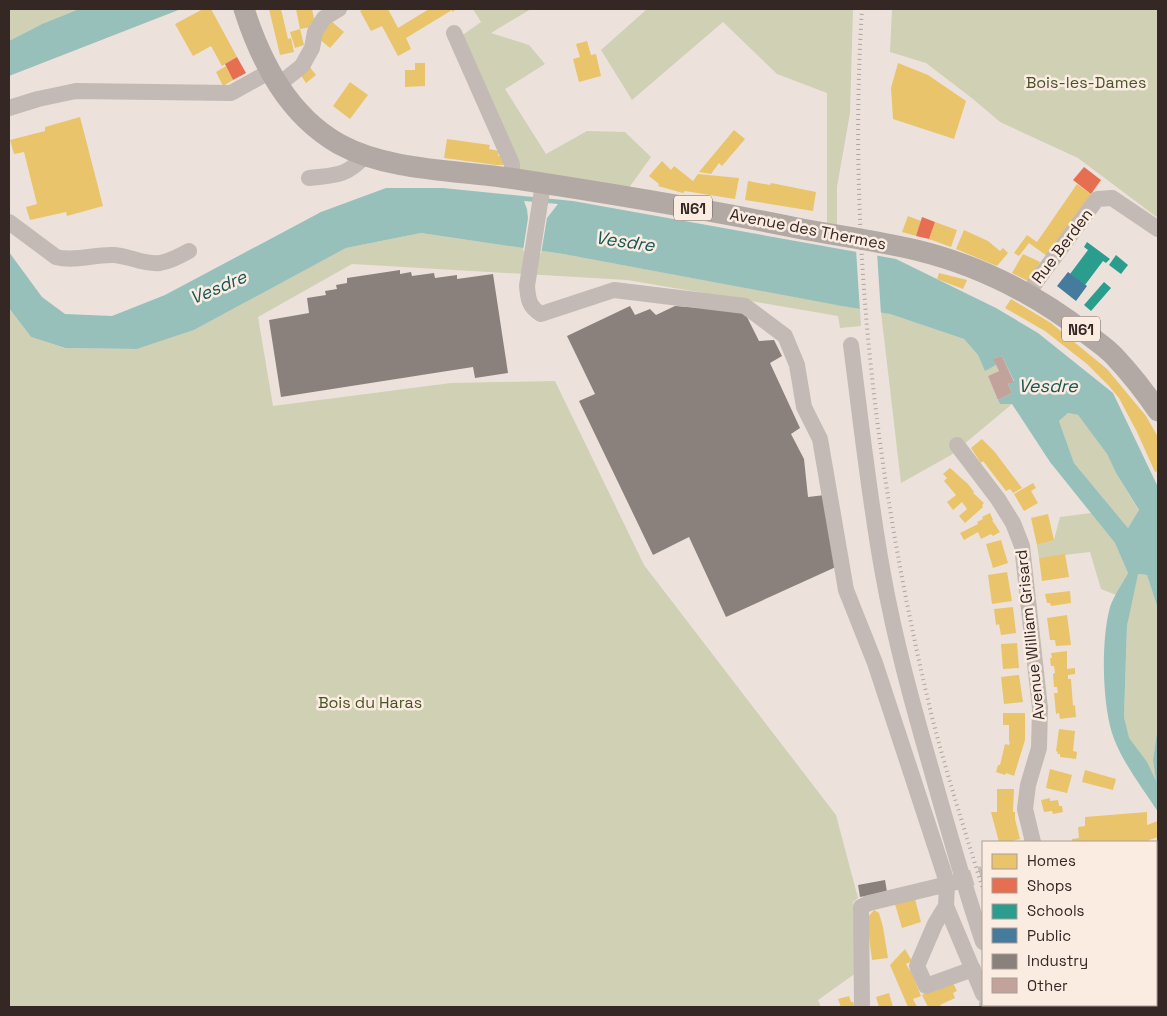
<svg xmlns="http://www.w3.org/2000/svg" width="1167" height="1016" font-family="'Space Grotesk',sans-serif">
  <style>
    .green { fill: #cfd0b4 }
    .water { fill: #97c0bb; fill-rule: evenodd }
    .pier { fill: #ece2db }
    .homes { fill: #e9c46a }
    .shops { fill: #e76f51 }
    .schools { fill: #2a9d8f }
    .public { fill: #457b9d }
    .industry { fill: #8a817c }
    .building { fill: #c1a39b }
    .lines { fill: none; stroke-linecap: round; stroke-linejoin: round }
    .minor-tunnel { stroke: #c7bdb6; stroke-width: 16; stroke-dasharray: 16 8; stroke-linecap: butt }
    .minor { stroke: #c4bab5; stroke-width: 16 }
    .major { stroke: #b2a9a4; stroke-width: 21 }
    .rail { stroke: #aca49f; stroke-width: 4; stroke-dasharray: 1 4; stroke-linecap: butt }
    .labels { text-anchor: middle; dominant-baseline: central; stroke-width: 5; stroke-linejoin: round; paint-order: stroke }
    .shield { fill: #faece1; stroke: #6f625d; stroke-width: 1 }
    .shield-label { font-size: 15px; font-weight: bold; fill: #342724 }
    .park-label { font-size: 16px; fill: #485426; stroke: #faece1 }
    .street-label { font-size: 16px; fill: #342724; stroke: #faece1 }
    .water-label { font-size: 18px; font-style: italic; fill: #175856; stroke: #faece1 }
  </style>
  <rect width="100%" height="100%" fill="#ece2db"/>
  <g class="green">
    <polygon points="9,9 79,9 42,24 9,41"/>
    <polygon points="473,9 531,9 491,33 529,45 545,64 505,89 546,154 587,131 625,132 651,157 628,189 512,170 457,39 481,22"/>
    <polygon points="647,9 853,9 850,113 837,187 837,225 827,226 827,93 777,74 723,22 632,100 601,50"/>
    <polygon points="892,9 1158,9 1158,218 1078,158 1000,122 973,99 926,63 890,52"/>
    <polygon points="421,233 563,254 860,309 861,326 840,328 838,316 627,280 352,264 258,317 273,406 451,383 555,381 644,565 836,815 858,898 853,902 856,973 818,1000 821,1007 9,1007 9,308 31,337 64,348 137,349 194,330 346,248"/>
    <polygon points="881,312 890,314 964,339 978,355 985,370 996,365 999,371 988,376 1000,404 1012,404 951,455 901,483"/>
    <polygon points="1068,413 1078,415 1107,454 1116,473 1139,511 1128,528 1074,463 1059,421"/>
    <polygon points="1091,513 1115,543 1128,573 1116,595 1101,589 1090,552 1039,558 1037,545 1054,540 1060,517"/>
    <polygon points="1137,574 1147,575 1158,609 1158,726 1153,760 1156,781 1128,738 1124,717 1127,626"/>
  </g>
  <g class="water">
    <polygon points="79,9 181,9 9,76 9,41 42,24"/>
    <path d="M 386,188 L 443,188 L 573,201 L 896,259 L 996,308 L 1038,333 L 1113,393 L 1158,487 L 1158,609 L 1147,575 L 1138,574 L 1127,626 L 1124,717 L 1129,738 L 1147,762 L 1156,781 L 1153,760 L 1158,726 L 1158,812 C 1142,787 1121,761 1112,733 C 1102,700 1101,640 1110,607 C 1114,596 1122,584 1128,573 L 1115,543 L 1050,462 L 1012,404 L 1000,404 L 998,400 L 1012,393 L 1008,384 L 1014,381 L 1002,356 L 994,359 L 996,365 L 985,371 L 978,355 L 964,339 L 890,314 L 842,306 L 563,254 L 421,233 L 346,248 L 194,330 L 137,349 L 65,348 L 31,337 L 9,308 L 9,252 L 42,297 L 65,314 L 112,316 L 165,295 L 321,212 ZM 1068,413 L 1078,415 L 1107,454 L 1116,473 L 1139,510 L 1128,528 L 1074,463 L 1059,421 Z"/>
  </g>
  <g class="pier">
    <polygon points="524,201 558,204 547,218 541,254 523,251 528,218 527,209"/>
    <polygon points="856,249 877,252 881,315 860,312"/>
  </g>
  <g class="homes">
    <polygon points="203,9 211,9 237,57 222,66 211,46 193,56 175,24"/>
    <polygon points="269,9 281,9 288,39 291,38 294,52 280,55"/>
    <polygon points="296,9 312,9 315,23 310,24 311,27 300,29"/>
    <polygon points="365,9 388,9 398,28 429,9 457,9 452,12 452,10 406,38 411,49 398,56 382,26 371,31 360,11"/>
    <polygon points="331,21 344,32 330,48 317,37"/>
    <polygon points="300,29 304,45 295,48 290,32"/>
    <polygon points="587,41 591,55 596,54 601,76 579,82 573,59 580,57 576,44"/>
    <polygon points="415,63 425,63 425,86 405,87 405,70 415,70"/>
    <polygon points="898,63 928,75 966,101 954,139 893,119 891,88"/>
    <polygon points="226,66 233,80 223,86 216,72"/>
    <polygon points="309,66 316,75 306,83 300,74"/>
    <polygon points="350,82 368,95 350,119 333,106"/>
    <polygon points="80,117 103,206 67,216 66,212 30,220 26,207 37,204 24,152 14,154 10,140 45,131 45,127"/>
    <polygon points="734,130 745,139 722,166 719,163 711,174 699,172"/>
    <polygon points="447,139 490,145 489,149 499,151 498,156 502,156 505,165 496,165 444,158"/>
    <polygon points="662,161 671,170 674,166 693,181 698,174 739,178 735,199 685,191 683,193 658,186 659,184 649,176"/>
    <polygon points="748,181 770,185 771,183 816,192 813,211 745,200"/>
    <polygon points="1077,184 1091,194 1047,256 1029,243 1019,256 1014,253 1027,235 1037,242"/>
    <polygon points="908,216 921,221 916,236 902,232"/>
    <polygon points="935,222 957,230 951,247 929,239"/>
    <polygon points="964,230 988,241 1000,251 1003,248 1008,253 997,266 956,249"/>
    <polygon points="1023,254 1040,262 1030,282 1012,273"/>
    <polygon points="939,273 967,280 963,289 937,279"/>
    <polygon points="1011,299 1051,323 1107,369 1146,416 1158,437 1158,471 1155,472 1137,432 1119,398 1109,386 1087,364 1045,331 1005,308"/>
    <polygon points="982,439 994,451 1022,488 1013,493 1010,489 1006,491 983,461 981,463 971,448"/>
    <polygon points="950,468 968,484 974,492 973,493 984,503 982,505 983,507 965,523 959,516 967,509 962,502 953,510 947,502 956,495 944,481 947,478 943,474"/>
    <polygon points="1033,483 1036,488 1031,491 1038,503 1024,511 1014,494"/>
    <polygon points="990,513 993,520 992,520 1000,532 993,536 991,534 981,539 978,532 964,540 960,533 978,524 977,522 983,519 982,517"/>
    <polygon points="1048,514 1054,540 1037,545 1031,518"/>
    <polygon points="1001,540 1008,563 993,568 986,544"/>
    <polygon points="1065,554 1069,577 1042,581 1039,558"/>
    <polygon points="1007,572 1012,601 992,604 988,575"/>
    <polygon points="1070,591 1071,603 1051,606 1050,603 1047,603 1045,594"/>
    <polygon points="1013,607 1016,633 1001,635 999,624 996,625 994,609"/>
    <polygon points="1067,615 1071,645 1056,646 1055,640 1050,640 1047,618"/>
    <polygon points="1017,643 1019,668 1003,669 1001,644"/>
    <polygon points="1067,651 1067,669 1075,668 1075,674 1068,675 1068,679 1071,679 1073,706 1075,705 1076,717 1060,719 1059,713 1056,714 1054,693 1058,693 1057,687 1054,687 1053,674 1055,673 1054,666 1051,666 1050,658 1052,658 1051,653"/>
    <polygon points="1019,675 1023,702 1004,704 1001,677"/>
    <polygon points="1003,713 1025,713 1025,740 1014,776 1006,773 1005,775 996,772 998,765 1000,765 1005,744 1009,745 1010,742 1009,742 1009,725 1003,725"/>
    <polygon points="1059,729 1075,731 1073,751 1077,752 1076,759 1060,757 1060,754 1057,754 1058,752 1056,751"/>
    <polygon points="1050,769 1072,775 1067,793 1046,788"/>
    <polygon points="1085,770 1116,779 1113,790 1082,782"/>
    <polygon points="997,789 1014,789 1013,812 1015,812 1015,819 1020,839 1008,842 999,842 991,812 997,812"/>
    <polygon points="1050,798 1050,801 1058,800 1059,806 1062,806 1063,812 1053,814 1052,811 1044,812 1041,800"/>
    <polygon points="1147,812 1147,825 1158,821 1158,837 1149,840 1149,842 1072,842 1072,839 1079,838 1078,827 1085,826 1085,817"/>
    <polygon points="915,899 921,922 902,928 895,904"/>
    <polygon points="874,910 879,913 883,927 888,958 872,960 868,929 868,917"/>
    <polygon points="905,949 912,961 906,964 910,971 911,971 921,996 913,999 917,1007 908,1007 890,965"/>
    <polygon points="952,981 957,991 953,993 955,998 940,1005 942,1007 928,1007 922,995"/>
    <polygon points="889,993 893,1007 879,1007 876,997"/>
    <polygon points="849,996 851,1002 853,1002 855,1007 841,1007 838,999"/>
  </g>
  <g class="shops">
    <polygon points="237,57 246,73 233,80 225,64"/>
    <polygon points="1084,167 1101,180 1091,194 1073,180"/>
    <polygon points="922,217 935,222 929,239 916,236"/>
  </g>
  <g class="schools">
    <polygon points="1087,242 1110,259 1106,263 1103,261 1085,285 1070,274 1088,250 1084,247"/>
    <polygon points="1116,255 1128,265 1121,274 1109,265"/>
    <polygon points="1104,282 1111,288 1091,311 1084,305"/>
  </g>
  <polygon class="public" points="1068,272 1087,286 1076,301 1057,286"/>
  <g class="industry">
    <polygon points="400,270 400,274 411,272 412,276 434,273 435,278 457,275 457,279 493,274 508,373 475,378 473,367 281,397 269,320 309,313 307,298 326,295 325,291 337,289 336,285 347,283 347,278"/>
    <polygon points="630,306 635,315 650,309 656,315 675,306 744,311 759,341 774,340 782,356 770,363 800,428 791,434 804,459 808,497 825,495 838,566 726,617 689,537 653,555 579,401 595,394 567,336"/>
    <polygon points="885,880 887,892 860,897 858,885"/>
  </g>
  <polygon class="building" points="1002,356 1014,382 1008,384 1012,393 998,400 988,376 999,371 993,359"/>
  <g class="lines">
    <polyline class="minor-tunnel" points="957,882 983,874"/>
    <g class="minor">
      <polyline points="454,33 512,164 512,179"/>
      <polyline points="278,85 302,66 312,48 315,32 324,18 339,9"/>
      <polyline points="9,108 38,99 76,91 231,93 269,72"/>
      <path d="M 309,178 C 336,175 345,177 365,156"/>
      <path d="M 543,184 L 527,286 C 528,299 529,307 541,314 L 614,290 L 745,306 L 785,336 L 797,365 L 804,407 L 820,439 L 846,590 L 875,663 L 944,873 L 947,885 L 946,906 L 983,994"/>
      <path d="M 9,222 L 56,257 C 75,262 95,254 114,255 C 130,256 144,265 160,263 C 171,261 180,256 189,251"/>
      <polyline points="1027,294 1097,199 1112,198 1158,229"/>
      <path d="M 851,345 C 861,421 869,498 883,574 C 895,641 913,706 932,772 C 948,829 964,886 983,942"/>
      <polyline points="957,445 998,499 1013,523 1022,546 1040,708 1039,748 1028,785 1025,809 1033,842"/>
      <polyline points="946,906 935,924 917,966 926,986 973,969"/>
      <polyline points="1156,919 1156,924"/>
      <polyline points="1156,991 1158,995"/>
      <polyline points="987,1005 988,1007"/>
      <polyline points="1005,1005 1006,1007"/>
      <polyline points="1093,1005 1097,1007"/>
      <polyline points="862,1007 861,907 869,903 956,882"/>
      <polyline points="1125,1007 1131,1005"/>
    </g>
    <path class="major" d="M 244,9 C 261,62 288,115 339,144 C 388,171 455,170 509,178 C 607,193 705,209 802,229 C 840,236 879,241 916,250 C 978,265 1037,295 1087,334 C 1096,341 1107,348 1115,357 C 1131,374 1145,392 1158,411"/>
    <g class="rail">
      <path d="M 862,9 C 847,243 877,489 932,717 C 947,775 965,832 983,889"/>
      <polyline points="1029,1005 1030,1007"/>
    </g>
  </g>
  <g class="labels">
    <g class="shield">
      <rect x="674" y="195.5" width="38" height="25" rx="4"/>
      <rect x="1062" y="316.5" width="38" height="25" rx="4"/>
    </g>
    <g class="shield-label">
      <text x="693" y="208">N61</text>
      <text x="1081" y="329">N61</text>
    </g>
    <g class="park-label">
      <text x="1086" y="82">Bois-les-Dames</text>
      <text x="370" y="702">Bois du Haras</text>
    </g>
    <g class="street-label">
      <text transform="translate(808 229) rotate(11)">Avenue des Thermes</text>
      <text transform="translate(1062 246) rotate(-53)">Rue Berden</text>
      <text transform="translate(1030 635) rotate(-96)">Avenue William Grisard</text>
    </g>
    <g class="water-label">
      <text transform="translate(625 241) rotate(8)">Vesdre</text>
      <text transform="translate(218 287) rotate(-23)">Vesdre</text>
      <text x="1048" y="385">Vesdre</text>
    </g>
  </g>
  <rect width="1167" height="1016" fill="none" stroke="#342724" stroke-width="20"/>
  <rect x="982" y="841" width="175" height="165" fill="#faece1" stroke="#ab9d95"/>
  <rect x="992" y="854" width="25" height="15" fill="#e9c46a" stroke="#ab9d95"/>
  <text x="1027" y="866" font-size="15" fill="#342724">Homes</text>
  <rect x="992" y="878" width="25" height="15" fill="#e76f51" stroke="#ab9d95"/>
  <text x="1027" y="891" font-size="15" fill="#342724">Shops</text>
  <rect x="992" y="904" width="25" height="15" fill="#2a9d8f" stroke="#ab9d95"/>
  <text x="1027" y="916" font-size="15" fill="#342724">Schools</text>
  <rect x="992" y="928" width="25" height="15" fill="#457b9d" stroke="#ab9d95"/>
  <text x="1027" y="941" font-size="15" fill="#342724">Public</text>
  <rect x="992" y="954" width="25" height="15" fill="#8a817c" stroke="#ab9d95"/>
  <text x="1027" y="966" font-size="15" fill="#342724">Industry</text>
  <rect x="992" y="978" width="25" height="15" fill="#c1a39b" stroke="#ab9d95"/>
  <text x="1027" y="991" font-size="15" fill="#342724">Other</text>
</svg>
